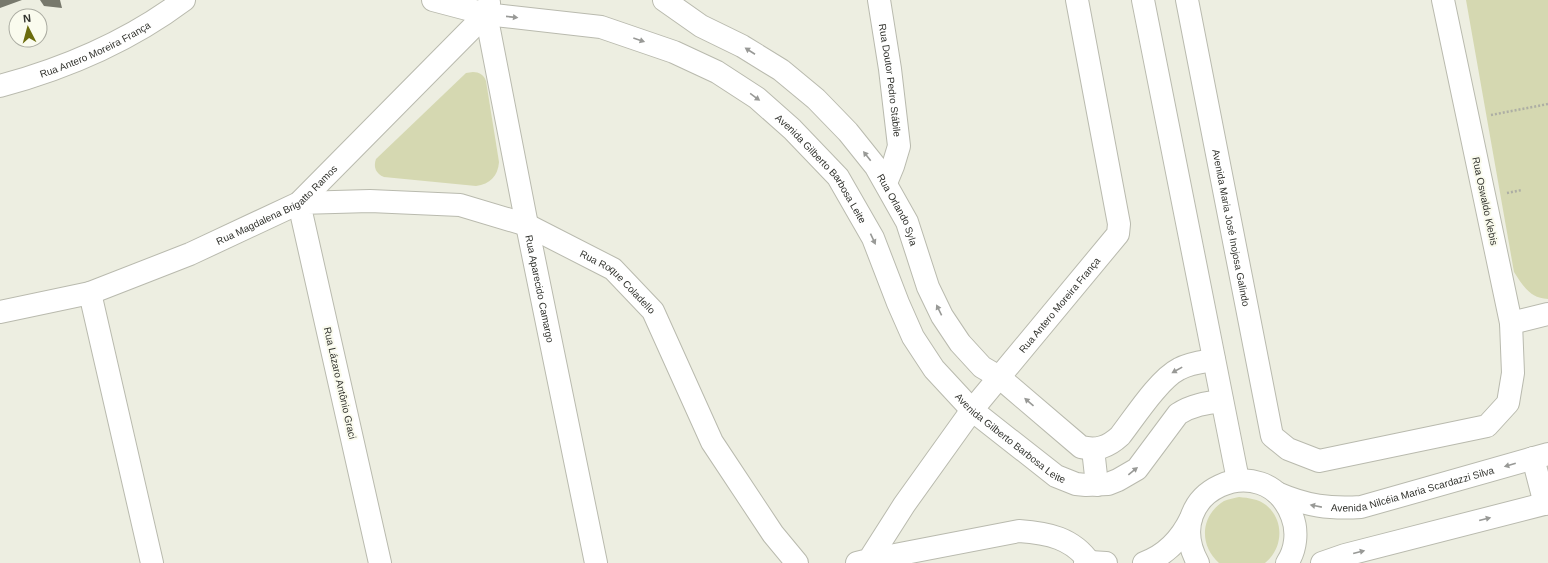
<svg xmlns="http://www.w3.org/2000/svg" width="1548" height="563" font-family="Helvetica,sans-serif">
  <style>
    .green { fill: #d5d8b1 }
    .building { fill: #77786c }
    .lines { fill: none; stroke-linecap: round; stroke-linejoin: round }
    .minor-casing { stroke: #b9baae; stroke-width: 24 }
    .tertiary-casing { stroke: #b9baae; stroke-width: 24 }
    .path { stroke: #adaea4; stroke-width: 2.5; stroke-dasharray: 2 2; stroke-linecap: butt }
    .minor { stroke: #fff; stroke-width: 22 }
    .tertiary { stroke: #fff; stroke-width: 22 }
    .oneway { fill: #989996 }
    .labels { text-anchor: middle; dominant-baseline: central; stroke-width: 4; stroke-linejoin: round; paint-order: stroke }
    .street-label { font-size: 10px; fill: #32332e; stroke: #fafbee }
  </style>
  <rect width="100%" height="100%" fill="#edeee1"/>
  <g class="green">
    <path d="M 1466,0 L 1548,0 L 1548,299 C 1530,298 1523,286 1514,272 Z"/>
    <path d="M 473,72 C 479,72 484,75 486,81 L 499,162 C 498,176 490,184 476,186 L 384,177 C 376,174 373,167 376,159 L 466,73 Z"/>
    <path d="M 1239,497 C 1249,498 1258,499 1266,505 C 1285,520 1283,549 1265,563 L 1219,563 C 1199,545 1200,516 1224,501 C 1228,499 1235,498 1239,497 Z"/>
  </g>
  <g class="building">
    <polygon points="0,0 22,0 0,8"/>
    <polygon points="40,0 60,0 62,8 44,6"/>
  </g>
  <g class="lines">
    <g class="minor-casing">
      <g id="minor">
        <path id="s1" d="M 433,0 L 486,14 L 601,27 L 674,52 L 717,72 L 757,98 L 792,129 L 838,177 L 873,238 L 898,303 L 913,337 L 934,369 L 972,410 L 1056,476 L 1076,484 L 1086,485 L 1108,484 L 1118,480 L 1137,469 L 1178,414 C 1192,405 1206,403 1222,401"/>
        <path id="s2" d="M 664,0 L 701,26 L 742,46 L 781,70 L 816,99 L 848,132 L 876,167 L 907,222 L 928,287 L 942,316 L 960,343 L 982,367 L 999,377 L 1081,447 C 1097,451 1108,447 1120,436 C 1134,418 1159,379 1179,369 C 1190,363 1202,362 1214,360"/>
        <path id="s3" d="M 879,0 L 890,69 L 899,146 L 893,166 L 886,183"/>
        <polyline points="1143,0 1238,480"/>
        <path id="s4" d="M 1187,0 L 1272,436 L 1288,449 L 1319,461 L 1487,426 L 1508,403 L 1513,373 L 1511,323 L 1443,0"/>
        <path id="s5" d="M 486,14 L 527,225 L 596,563"/>
        <path id="s6" d="M 0,86 C 67,68 128,42 184,0"/>
        <polyline points="90,293 152,563"/>
        <path id="s7" d="M 0,312 L 90,293 L 190,254 L 299,203 L 486,14 L 489,3"/>
        <polyline points="1511,323 1548,314"/>
        <polyline points="1093,449 1097,485"/>
        <path d="M 869,560 L 1019,531 C 1048,533 1073,538 1090,563"/>
        <path id="s8" d="M 380,563 L 299,203 L 370,201 L 460,205 L 527,225 L 613,269 L 653,311 L 712,442 L 773,534 L 797,563"/>
        <path id="s9" d="M 857,563 L 869,560 L 904,505 L 972,410 L 1118,234 L 1119,224 L 1077,0"/>
      </g>
    </g>
    <g class="tertiary-casing">
      <g id="tertiary">
        <polyline points="1533,458 1545,504"/>
        <path id="s10" d="M 1277,493 C 1307,506 1329,509 1361,507 L 1548,454"/>
        <polyline points="1085,563 1090,562 1106,563"/>
        <path d="M 1144,563 C 1166,555 1181,539 1191,518"/>
        <path d="M 1198,563 C 1158,491 1265,445 1292,516 C 1298,531 1296,550 1287,563"/>
        <polyline points="1322,563 1345,555 1548,503"/>
      </g>
    </g>
    <g class="path">
      <polyline points="1491,115 1548,104"/>
      <polyline points="1507,193 1522,190"/>
    </g>
    <use href="#minor" class="minor"/>
    <use href="#tertiary" class="tertiary"/>
  </g>
  <defs><path id="oneway-solid" d="M-6-.8H1V-3.2L6.5 0L1 3.2V.8H-6Z"/></defs>
  <g class="oneway">
    <use href="#oneway-solid" transform="translate(512 17) rotate(6)"/>
    <use href="#oneway-solid" transform="translate(639 40) rotate(19)"/>
    <use href="#oneway-solid" transform="translate(750 51) rotate(-147)"/>
    <use href="#oneway-solid" transform="translate(755 97) rotate(36)"/>
    <use href="#oneway-solid" transform="translate(867 156) rotate(-128)"/>
    <use href="#oneway-solid" transform="translate(873 239) rotate(65)"/>
    <use href="#oneway-solid" transform="translate(939 310) rotate(-116)"/>
    <use href="#oneway-solid" transform="translate(1177 370) rotate(151)"/>
    <use href="#oneway-solid" transform="translate(1029 402) rotate(-139)"/>
    <use href="#oneway-solid" transform="translate(1510 465) rotate(164)"/>
    <use href="#oneway-solid" transform="translate(1133 471) rotate(-39)"/>
    <use href="#oneway-solid" transform="translate(1316 506) rotate(-169)"/>
    <use href="#oneway-solid" transform="translate(1485 519) rotate(-14)"/>
    <use href="#oneway-solid" transform="translate(1359 552) rotate(-14)"/>
  </g>
  <g class="labels">
    <g class="street-label">
      <text stroke="none"><textPath href="#s6" startOffset="102">Rua Antero Moreira França</textPath></text>
      <text stroke="none"><textPath href="#s3" startOffset="81">Rua Doutor Pedro Stábile</textPath></text>
      <text stroke="none"><textPath href="#s1" startOffset="439">Avenida Gilberto Barbosa Leite</textPath></text>
      <text transform="translate(1485 201) rotate(78)">Rua Oswaldo Klebis</text>
      <text stroke="none"><textPath href="#s7" startOffset="300">Rua Magdalena Brigatto Ramos</textPath></text>
      <text stroke="none"><textPath href="#s2" startOffset="321">Rua Orlando Syla</textPath></text>
      <text stroke="none"><textPath href="#s4" startOffset="232">Avenida Maria José Inojosa Galindo</textPath></text>
      <text stroke="none"><textPath href="#s8" startOffset="708">Rua Roque Coladello</textPath></text>
      <text stroke="none"><textPath href="#s5" startOffset="280">Rua Aparecido Camargo</textPath></text>
      <text stroke="none"><textPath href="#s9" startOffset="331">Rua Antero Moreira França</textPath></text>
      <text transform="translate(340 383) rotate(77)">Rua Lázaro Antônio Graci</text>
      <text stroke="none"><textPath href="#s1" startOffset="775">Avenida Gilberto Barbosa Leite</textPath></text>
      <text stroke="none"><textPath href="#s10" startOffset="140">Avenida Nilcéia Maria Scardazzi Silva</textPath></text>
    </g>
  </g>
  <g transform="translate(28 28) rotate(354)"><circle r="19" fill="#fafbee" stroke="#aaaba1"/>
  <path d="M0-3L7 15L0 10L-7 15Z" fill="#6b6c0d"/>
  <text y="-6" font-size="11" font-weight="bold" text-anchor="middle" fill="#32332e">N</text>
  </g>
</svg>
